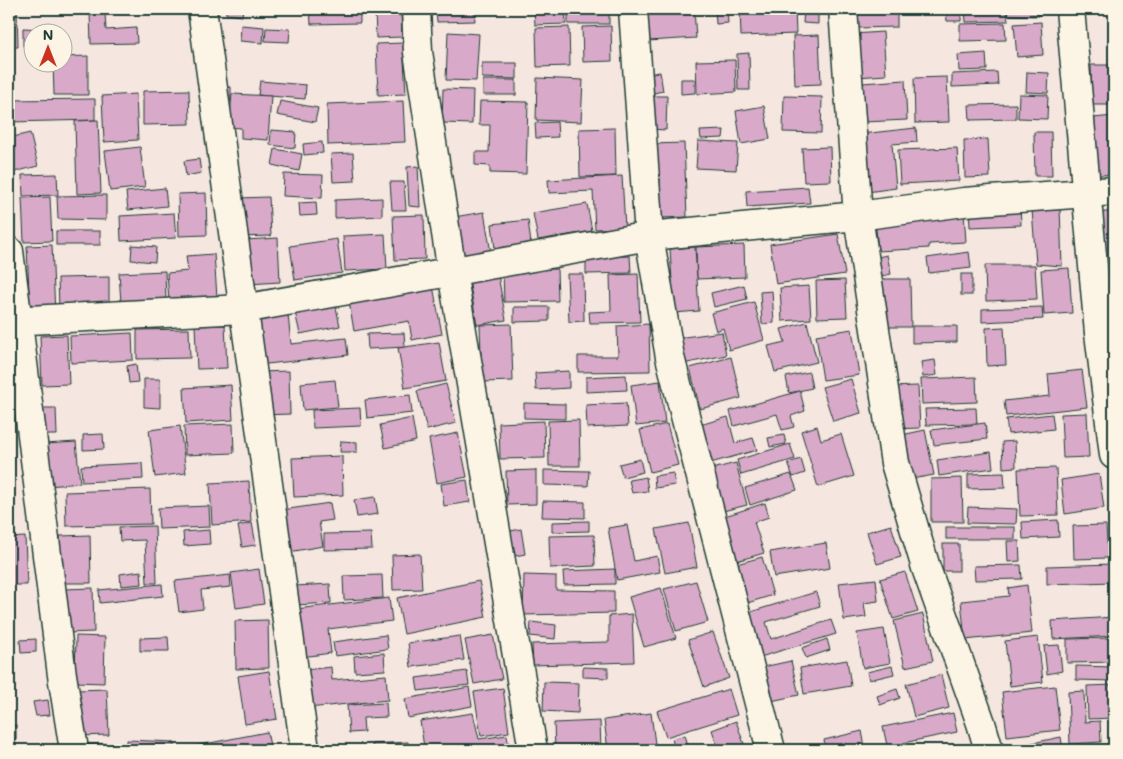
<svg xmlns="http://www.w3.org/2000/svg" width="1123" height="759" font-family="Mali,sans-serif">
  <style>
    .building { fill: #d9a9c9; stroke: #1f3d34 }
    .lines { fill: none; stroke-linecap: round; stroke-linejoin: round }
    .minor-casing { stroke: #1f3d34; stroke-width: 31 }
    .minor { stroke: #fcf5e5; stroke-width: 28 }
  </style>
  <rect width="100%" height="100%" fill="#f5e6df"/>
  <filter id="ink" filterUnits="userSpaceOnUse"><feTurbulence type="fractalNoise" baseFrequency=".02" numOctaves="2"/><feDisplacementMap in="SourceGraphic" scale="10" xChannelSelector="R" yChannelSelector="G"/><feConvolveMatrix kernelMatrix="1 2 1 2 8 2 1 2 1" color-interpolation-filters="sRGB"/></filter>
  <g filter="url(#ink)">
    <g class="building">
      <polygon points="9,9 17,9 18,47 9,47"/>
      <polygon points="226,9 243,9 242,16 226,14"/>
      <polygon points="310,9 360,9 360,23 311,24"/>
      <polygon points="375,9 401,9 402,37 376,38"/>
      <polygon points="436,9 474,9 475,21 437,22"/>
      <polygon points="534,9 565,9 566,24 535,25"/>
      <rect x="568" y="9" width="41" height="15"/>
      <polygon points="646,9 694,9 696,38 648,41"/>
      <polygon points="715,9 727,9 728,23 716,24"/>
      <polygon points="740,9 795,9 796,34 741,36"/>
      <polygon points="804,9 818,9 818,24 803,23"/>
      <polygon points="856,9 897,9 897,27 857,28"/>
      <polygon points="946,9 961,9 961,21 947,21"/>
      <polygon points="965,9 1007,9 1008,21 966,22"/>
      <polygon points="1009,9 1039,9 1039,16 1008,15"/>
      <polygon points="90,13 105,13 106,30 136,28 137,43 91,44"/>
      <polygon points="1041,22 1043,55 1017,57 1014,24"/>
      <polygon points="1005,23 1006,40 960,41 960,24"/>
      <polygon points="241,25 264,27 263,43 240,41"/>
      <polygon points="611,26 612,61 583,62 582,27"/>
      <polygon points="569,27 570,66 537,67 536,28"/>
      <polygon points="23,28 63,30 63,47 62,32 32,32 32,46 23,46"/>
      <polygon points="266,28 290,29 289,42 265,41"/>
      <polygon points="448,32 479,34 476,81 446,80"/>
      <polygon points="883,32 886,75 856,77 853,34"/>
      <polygon points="819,35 821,84 795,85 793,36"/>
      <polygon points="403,43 406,94 378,95 376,44"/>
      <polygon points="749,53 750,90 738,90 737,54"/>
      <polygon points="986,53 987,70 959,71 958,55"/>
      <polygon points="88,56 88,95 54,95 53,62 62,62 62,57"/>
      <polygon points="735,60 736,92 697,94 696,61"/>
      <polygon points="482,63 517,63 517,79 482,78"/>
      <polygon points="1091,65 1114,65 1114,105 1092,105"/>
      <polygon points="660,72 663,91 644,95 640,75"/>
      <polygon points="997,72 998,85 952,87 952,74"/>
      <polygon points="1027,72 1049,73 1048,93 1026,92"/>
      <polygon points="947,77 949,122 915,123 914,78"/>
      <polygon points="537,78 583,80 581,122 536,120"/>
      <polygon points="681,79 695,79 695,93 681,94"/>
      <rect x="483" y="80" width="33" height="15"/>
      <polygon points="905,80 907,120 864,122 862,83"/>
      <polygon points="260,81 306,85 305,99 258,95"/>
      <polygon points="220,87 231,87 231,101 219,101"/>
      <polygon points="443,89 473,90 472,124 442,123"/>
      <polygon points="189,90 190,124 143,125 143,91"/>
      <polygon points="136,94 138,140 104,142 102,96"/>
      <polygon points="232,94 271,96 268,140 241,138 241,128 229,127"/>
      <polygon points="1019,94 1048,95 1047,119 1018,118"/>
      <polygon points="651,96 667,96 666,130 650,129"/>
      <polygon points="784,96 822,97 821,133 783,132"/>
      <polygon points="95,99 95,120 9,122 9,100"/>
      <polygon points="280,101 318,108 315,122 277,115"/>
      <polygon points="403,101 405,142 328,145 327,104"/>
      <polygon points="480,101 528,102 526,174 490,173 490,166 475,165 475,152 489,152 490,125 479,125"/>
      <polygon points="1016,104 1016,119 970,120 969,105"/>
      <polygon points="764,106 770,139 741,144 736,111"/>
      <polygon points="1114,116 1114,174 1089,176 1083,119"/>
      <polygon points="98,120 101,193 77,194 75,121"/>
      <polygon points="557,122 558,137 536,138 535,123"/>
      <polygon points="615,128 616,176 580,177 579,129"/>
      <polygon points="916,128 917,142 892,144 896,188 867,192 861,134"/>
      <polygon points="271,130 296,132 295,148 270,145"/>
      <polygon points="724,130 723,138 701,139 700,131"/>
      <polygon points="1034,132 1051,132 1052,176 1035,176"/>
      <polygon points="30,133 38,166 14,172 9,152 9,138"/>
      <polygon points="988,139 990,177 965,178 964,140"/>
      <polygon points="698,141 738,143 736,170 696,168"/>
      <polygon points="322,142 323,153 304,155 303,144"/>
      <polygon points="684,143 687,217 661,218 660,179 653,179 651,144"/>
      <polygon points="140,147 145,187 110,191 105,151"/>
      <polygon points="830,147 831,181 804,182 802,148"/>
      <polygon points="957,148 959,181 900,184 898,150"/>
      <polygon points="275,149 302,154 299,171 272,165"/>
      <polygon points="353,153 355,181 333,182 331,154"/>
      <polygon points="199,159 201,173 186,176 184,161"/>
      <polygon points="418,166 420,207 409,206 407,167"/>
      <polygon points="57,174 58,195 23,196 22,175"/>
      <polygon points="284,174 323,175 322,198 283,196"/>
      <polygon points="622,176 625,228 595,229 593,191 549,193 548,180"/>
      <polygon points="390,182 404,182 406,210 392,210"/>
      <polygon points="808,187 810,203 747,207 746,191"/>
      <polygon points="165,188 167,206 128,210 126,192"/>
      <polygon points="206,193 207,235 179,236 178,194"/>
      <polygon points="106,195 106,220 58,219 57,196"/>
      <polygon points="50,197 52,241 24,242 22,198"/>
      <polygon points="269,197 271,236 239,237 238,198"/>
      <polygon points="382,198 382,216 335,218 335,200"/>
      <polygon points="316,202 317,215 300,216 299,203"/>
      <polygon points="587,204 592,231 538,240 533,213"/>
      <polygon points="1020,204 1021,225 970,227 969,207"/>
      <polygon points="1060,208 1062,266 1036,264 1032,209"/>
      <polygon points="1114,211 1114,270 1100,272 1091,214"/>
      <polygon points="484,212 491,253 460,258 454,217"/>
      <polygon points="174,213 176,238 121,241 120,216"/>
      <polygon points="964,213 966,242 929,244 929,248 878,251 875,218"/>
      <polygon points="424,215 425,259 395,260 393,216"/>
      <polygon points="528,220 531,244 495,249 492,224"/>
      <rect x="56" y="231" width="44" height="14"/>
      <polygon points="385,234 387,269 345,271 343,236"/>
      <polygon points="838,234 845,274 776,284 770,244"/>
      <polygon points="278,238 280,282 248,284 246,240"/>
      <polygon points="337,239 342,273 295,280 290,246"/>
      <polygon points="52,245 55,314 30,315 27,246"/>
      <polygon points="132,245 156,247 155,262 131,260"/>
      <polygon points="744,245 745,277 697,279 696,247"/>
      <polygon points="695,247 699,311 674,313 670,249"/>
      <polygon points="969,252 971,268 929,273 927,258"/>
      <polygon points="214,254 217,297 169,301 167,273 188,271 186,256"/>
      <polygon points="887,255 891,274 874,278 869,259"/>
      <polygon points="630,256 631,273 586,274 586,257"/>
      <polygon points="985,265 1035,265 1037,299 986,301"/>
      <polygon points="1069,268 1072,313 1044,315 1041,270"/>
      <polygon points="557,269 558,301 504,302 503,270"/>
      <polygon points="165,271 166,301 121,303 119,273"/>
      <polygon points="567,274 583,274 584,321 569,322"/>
      <polygon points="638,274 640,322 590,323 589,312 611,311 610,275"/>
      <rect x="961" y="274" width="11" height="21"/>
      <polygon points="498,275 506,320 477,325 469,280"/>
      <polygon points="109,277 109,308 59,309 58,278"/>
      <polygon points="878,279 910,279 911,327 879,327"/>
      <polygon points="845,280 847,317 817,318 816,281"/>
      <polygon points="1114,283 1114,320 1105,321 1103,284"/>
      <polygon points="744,285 747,299 714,307 711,293"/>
      <polygon points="433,286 442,334 412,340 409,321 354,331 349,301"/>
      <polygon points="809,286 811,319 782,321 780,288"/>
      <polygon points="772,291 774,323 762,324 760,292"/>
      <polygon points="754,302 764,340 729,350 723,328 716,331 711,313"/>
      <polygon points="335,303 340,326 300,334 295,312"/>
      <polygon points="514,307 549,307 549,321 514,322"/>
      <polygon points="1042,307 1043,319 982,322 982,309"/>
      <polygon points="288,315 291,344 346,338 348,355 258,365 253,319"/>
      <polygon points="807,322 817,362 775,372 768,346 785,342 781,329"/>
      <polygon points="511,324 513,381 482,382 480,325"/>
      <polygon points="649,324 650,371 578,372 578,356 618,356 617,326"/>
      <polygon points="225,325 227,368 197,369 195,326"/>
      <polygon points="912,326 957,326 957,342 912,343"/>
      <polygon points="1004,327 1006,365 987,366 986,328"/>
      <polygon points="189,329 190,358 137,359 137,330"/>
      <polygon points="852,329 859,375 823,380 816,335"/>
      <polygon points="722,332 726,355 683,364 677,338"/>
      <polygon points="132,333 133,360 71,363 70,336"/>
      <polygon points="404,333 405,347 368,349 367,334"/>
      <polygon points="67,335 69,384 42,385 40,336"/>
      <polygon points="439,342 446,381 405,388 398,348"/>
      <polygon points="731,357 741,398 700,409 690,368"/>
      <polygon points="935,360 937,375 923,377 921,362"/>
      <polygon points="136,364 138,382 129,383 127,366"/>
      <polygon points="1082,370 1087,407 1006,416 1004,401 1050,396 1048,374"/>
      <polygon points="289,371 290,414 262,415 261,372"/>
      <polygon points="569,371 569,388 536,390 535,373"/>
      <polygon points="809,372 812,388 789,393 786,377"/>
      <polygon points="626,375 627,390 586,392 586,377"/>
      <polygon points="976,377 977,402 922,404 921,379"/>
      <polygon points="144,379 160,379 160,408 144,407"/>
      <polygon points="851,379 861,413 833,421 822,387"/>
      <polygon points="335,380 338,407 303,410 301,383"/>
      <polygon points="660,381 665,423 636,426 631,385"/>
      <polygon points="446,384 456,423 427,430 417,391"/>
      <polygon points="231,385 233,420 186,423 184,388"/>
      <polygon points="918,386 920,428 891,429 890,387"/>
      <polygon points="800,391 805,411 791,416 794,427 782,430 777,414 734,426 730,411"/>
      <polygon points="410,395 412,413 367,418 365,400"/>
      <polygon points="524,403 565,404 565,419 524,418"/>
      <polygon points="626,403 628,426 587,428 586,405"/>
      <polygon points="42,408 56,408 57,435 43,435"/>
      <polygon points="360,408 361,426 313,428 312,410"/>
      <polygon points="976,408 977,424 926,425 925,409"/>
      <polygon points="1087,413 1089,457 1063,458 1061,414"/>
      <polygon points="1052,414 1054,429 1008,434 1006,419"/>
      <polygon points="728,417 735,443 753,438 757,450 707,464 696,426"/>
      <polygon points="412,418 416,441 385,448 380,425"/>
      <polygon points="579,420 580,466 549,466 548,421"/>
      <polygon points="544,421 545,458 500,459 499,423"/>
      <polygon points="985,423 987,439 934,445 931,430"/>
      <polygon points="233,424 234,453 185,455 184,426"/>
      <polygon points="667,424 678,465 650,472 640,430"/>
      <polygon points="180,426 186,473 155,477 149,430"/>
      <polygon points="817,426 821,440 841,434 854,476 818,487 801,431"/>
      <polygon points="925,430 934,475 906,480 897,436"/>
      <polygon points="458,433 467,477 437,483 429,439"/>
      <polygon points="103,434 104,449 83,450 83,435"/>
      <polygon points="784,435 786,444 770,447 768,438"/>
      <polygon points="341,441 357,442 357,452 340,452"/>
      <polygon points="1015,441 1016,467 1003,468 1002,442"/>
      <polygon points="76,442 80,483 49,486 45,444"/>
      <polygon points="790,444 795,459 741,475 737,460"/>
      <polygon points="991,452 993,468 939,476 937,460"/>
      <polygon points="342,456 343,495 294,497 292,458"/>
      <polygon points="640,459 643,472 623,477 619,464"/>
      <polygon points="801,459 805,473 793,477 788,463"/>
      <polygon points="142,463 143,479 82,482 81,466"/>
      <polygon points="736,463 747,505 719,512 708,470"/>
      <polygon points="1056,468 1058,515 1020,516 1018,469"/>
      <polygon points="536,470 536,504 507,505 506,471"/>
      <polygon points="544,470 589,471 588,486 544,485"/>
      <polygon points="673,473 675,485 655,488 654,476"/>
      <polygon points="1004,473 1005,488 968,489 968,474"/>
      <polygon points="791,474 797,490 750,505 745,488"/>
      <polygon points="1099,474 1104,508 1065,514 1061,480"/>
      <polygon points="646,477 648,491 632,493 629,480"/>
      <polygon points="962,478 963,522 931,522 931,479"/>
      <polygon points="467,480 470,502 444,506 441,484"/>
      <polygon points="249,481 251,522 212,525 210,483"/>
      <polygon points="150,489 151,524 66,526 65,492"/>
      <polygon points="375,497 378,514 357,517 354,500"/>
      <polygon points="543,501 585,502 585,518 542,517"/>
      <polygon points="330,503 333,520 319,522 323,546 289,552 282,510"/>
      <polygon points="765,503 769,517 754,522 764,553 733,562 719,518"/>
      <polygon points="209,506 210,527 159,529 158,508"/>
      <polygon points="968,507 1017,509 1016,524 967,523"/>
      <polygon points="1058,520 1059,537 1023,539 1022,522"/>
      <polygon points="589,521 589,531 552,532 552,522"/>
      <polygon points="252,523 256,545 242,547 238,526"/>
      <polygon points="689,523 697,567 665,573 656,529"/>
      <polygon points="627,525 634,561 657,556 660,572 617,580 608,528"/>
      <polygon points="891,525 901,557 877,564 867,532"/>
      <polygon points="1106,525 1108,558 1074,559 1073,526"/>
      <polygon points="155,526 157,583 147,583 145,540 120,541 119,527"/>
      <rect x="946" y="527" width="69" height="12"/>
      <polygon points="521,529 525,554 510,557 505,532"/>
      <polygon points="209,530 210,544 184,546 183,532"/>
      <polygon points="371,533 372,549 324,550 324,534"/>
      <polygon points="90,535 91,583 61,583 60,536"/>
      <polygon points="594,535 595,566 550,568 549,536"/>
      <polygon points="25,537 27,585 9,585 9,538"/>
      <polygon points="1007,541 1019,541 1020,561 1008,562"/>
      <polygon points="826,543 830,568 774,577 770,552"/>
      <rect x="943" y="544" width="16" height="27"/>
      <polygon points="420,554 422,589 393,590 392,555"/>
      <polygon points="762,557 773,595 744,604 733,565"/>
      <polygon points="1114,564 1114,582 1047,584 1047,566"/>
      <polygon points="1021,565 1022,579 975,580 974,566"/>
      <polygon points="259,569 264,604 236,608 231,573"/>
      <polygon points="615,569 615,584 564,585 563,571"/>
      <polygon points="141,571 142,584 121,586 120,574"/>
      <polygon points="905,572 918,612 893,619 880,579"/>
      <polygon points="230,575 231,587 201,590 203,609 179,612 175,581"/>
      <polygon points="382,575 383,598 344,600 343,576"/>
      <polygon points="524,575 556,576 556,590 614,591 614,613 523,615"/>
      <polygon points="876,579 878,601 864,603 866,617 844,620 839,583"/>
      <polygon points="479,581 486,617 404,634 397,598"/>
      <polygon points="696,581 708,622 676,631 664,589"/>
      <polygon points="162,584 163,596 100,603 99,590"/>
      <polygon points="330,584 331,603 295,605 295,586"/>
      <polygon points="1027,585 1032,633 965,640 961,601 1009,596 1008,588"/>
      <polygon points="93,588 94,632 66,633 64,589"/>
      <polygon points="661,588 676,638 644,647 629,597"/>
      <polygon points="816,592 820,606 766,622 771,639 831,620 836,634 757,658 744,614"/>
      <polygon points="389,598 392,621 328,629 331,653 302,657 296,609"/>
      <polygon points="632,614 634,662 533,665 532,644 609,642 609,616"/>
      <polygon points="923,614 933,661 905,667 894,621"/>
      <polygon points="1114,617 1114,636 1053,639 1052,621"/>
      <polygon points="268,620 269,668 236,669 235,621"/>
      <polygon points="531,622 556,625 555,639 530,636"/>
      <polygon points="884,629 890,663 863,668 857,633"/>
      <polygon points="713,632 729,678 704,687 688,640"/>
      <polygon points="386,635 388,649 335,656 333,642"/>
      <polygon points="493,635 502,679 474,684 465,640"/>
      <polygon points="76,636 105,637 104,683 75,682"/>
      <polygon points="460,636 464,660 411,667 408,643"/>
      <polygon points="168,637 169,651 140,651 140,638"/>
      <polygon points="1038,637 1043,682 1010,686 1005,641"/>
      <polygon points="1114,638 1114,662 1067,663 1067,639"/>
      <polygon points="36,639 36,652 21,653 20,640"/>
      <polygon points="827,639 830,650 806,658 802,648"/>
      <polygon points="1059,645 1062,671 1047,674 1044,646"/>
      <polygon points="384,653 385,670 355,672 354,656"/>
      <polygon points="847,660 851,686 804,694 800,668"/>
      <polygon points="791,661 799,695 771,701 763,667"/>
      <polygon points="892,666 894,674 869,680 867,672"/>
      <polygon points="1076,666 1114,667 1114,681 1076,680"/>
      <polygon points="331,667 332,680 386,675 388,700 308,708 304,670"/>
      <polygon points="583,667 608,668 608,678 583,677"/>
      <polygon points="269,671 277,719 245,724 238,676"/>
      <polygon points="467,671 469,685 418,691 416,678"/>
      <polygon points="941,675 949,708 914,717 906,684"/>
      <polygon points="544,682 579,683 578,713 543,711"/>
      <polygon points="1114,685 1114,718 1088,719 1087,686"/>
      <polygon points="1055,686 1060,730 1007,736 1002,692"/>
      <polygon points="469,687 472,706 408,718 405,699"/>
      <polygon points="503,688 509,732 481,736 474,692"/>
      <polygon points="107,689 109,735 78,736 77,690"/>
      <polygon points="729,689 737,715 666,737 657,711"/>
      <polygon points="897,689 900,698 880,705 877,696"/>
      <polygon points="1084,691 1085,722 1100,721 1101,742 1070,744 1068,692"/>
      <polygon points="48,700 50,715 36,716 33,702"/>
      <polygon points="386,703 387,717 363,718 364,732 349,733 347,705"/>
      <polygon points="473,713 479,739 507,735 509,750 415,750 424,747 420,721"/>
      <polygon points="651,713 655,744 608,750 604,720"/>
      <polygon points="953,713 957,732 903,743 904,750 888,750 883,727"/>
      <polygon points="600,721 601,750 555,750 554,723"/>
      <polygon points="736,721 744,744 727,750 719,750 712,730"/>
      <rect x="9" y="725" width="7" height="14"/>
      <polygon points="862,731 865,747 850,750 826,750 824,740"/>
      <polygon points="267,732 271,750 185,750 184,748"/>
      <polygon points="685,735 689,749 675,750 672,739"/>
      <polygon points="1061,737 1063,750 1013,750 1013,747"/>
      <polygon points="127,740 174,742 174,750 127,750"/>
      <polygon points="408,742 408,750 373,750 372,744"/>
      <rect x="88" y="744" width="29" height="6"/>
      <polygon points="1114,744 1114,750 1077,750 1077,748"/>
      <polygon points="817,745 818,750 798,750"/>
      <polygon points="661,746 661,750 648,750 648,747"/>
    </g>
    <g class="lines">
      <g class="minor-casing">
        <g id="minor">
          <polyline points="202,9 305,750"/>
          <polyline points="416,9 418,52 452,272 533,750"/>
          <polyline points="633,9 649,236 670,357 771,750"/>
          <polyline points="843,9 858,216 895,463 926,568 981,723 989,750"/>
          <polyline points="1070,9 1099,333 1114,455"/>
          <polyline points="9,251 62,675 74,750"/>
          <polyline points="9,321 243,309 649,236 858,216 964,202 1114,191"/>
        </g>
      </g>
      <use href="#minor" class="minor"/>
    </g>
  </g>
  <rect width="1123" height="759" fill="none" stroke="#fcf5e5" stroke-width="30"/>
  <rect x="15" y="15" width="1093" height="729" fill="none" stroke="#1f3d34" stroke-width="2" filter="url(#ink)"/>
  <g transform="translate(48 48)"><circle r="24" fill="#fcf5e5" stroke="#a4ab9e"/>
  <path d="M0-4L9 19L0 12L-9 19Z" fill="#c8321e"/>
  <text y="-8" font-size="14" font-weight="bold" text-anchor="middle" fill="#1f3d34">N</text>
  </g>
</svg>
